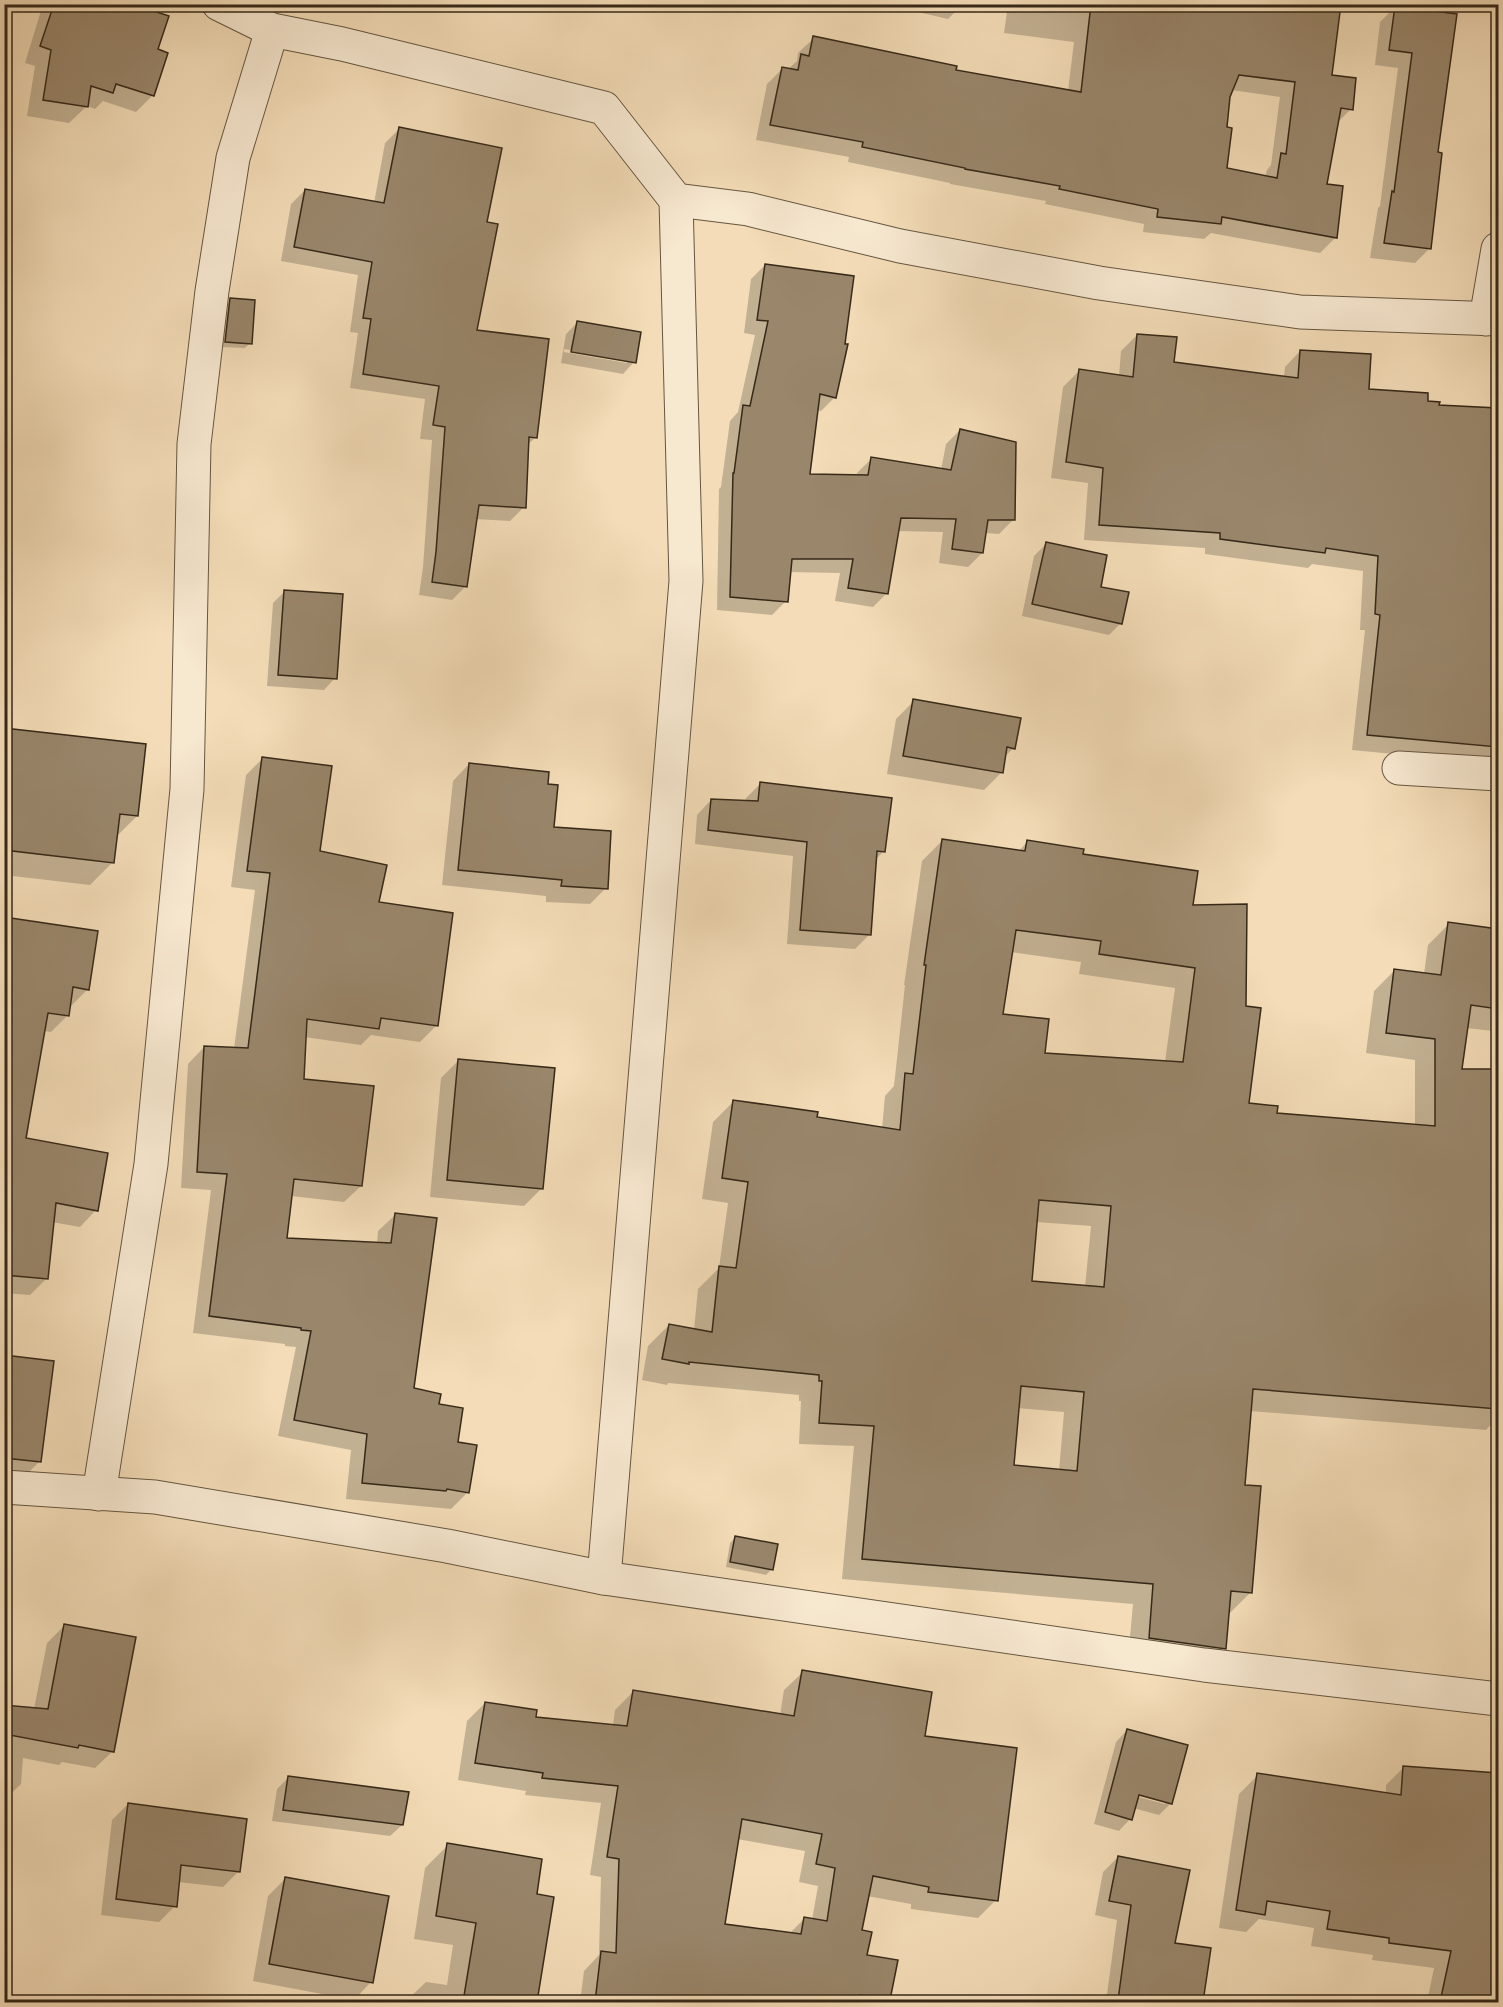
<svg xmlns="http://www.w3.org/2000/svg" width="1503" height="2007" font-family="'IM FELL DW Pica',serif">
  <style>
    .shadow { fill: #0003; fill-rule: evenodd }
    .building { fill: #99866b; stroke: #372918; stroke-width: 1.5; fill-rule: evenodd }
    .lines { fill: none; stroke-linecap: round; stroke-linejoin: round }
    .minor-casing { stroke: #665640; stroke-width: 35 }
    .minor { stroke: #f7e8d0; stroke-width: 33 }
  </style>
  <rect width="100%" height="100%" fill="#f3dcb7"/>
  <filter id="stains"><feTurbulence type="fractalNoise" baseFrequency=".00333" numOctaves="4"/><feColorMatrix values="0 0 0 0 .2 0 0 0 0 .09 0 0 0 0 .02 0 0 0 .5 -.17"/></filter>
  <radialGradient id="worn" r=".72"><stop offset=".6" stop-color="#630" stop-opacity="0"/><stop offset="1" stop-color="#630" stop-opacity=".3"/></radialGradient>
  <g class="shadow">
    <polygon points="43,4 127,4 156,50 153,95 136,112 103,101 95,109 87,106 69,123 27,116 35,66 25,63"/>
    <polygon points="911,4 963,4 948,19 909,10"/>
    <path d="M 1008,4 L 1339,4 L 1330,76 L 1351,109 L 1336,124 L 1325,185 L 1335,238 L 1320,253 L 1211,233 L 1204,239 L 1143,232 L 1144,224 L 1045,204 L 1046,201 L 950,184 L 950,183 L 848,162 L 849,157 L 756,140 L 767,84 L 782,69 L 787,70 L 797,61 L 798,53 L 814,38 L 955,71 L 1068,91 L 1074,42 L 1004,33 ZM 1231,90 L 1280,97 L 1271,165 L 1267,170 L 1265,177 L 1226,169 L 1225,129 Z"/>
    <polygon points="1395,7 1455,16 1436,153 1430,248 1415,263 1370,258 1378,208 1380,206 1398,68 1375,65 1380,22"/>
    <polygon points="399,129 485,223 475,332 535,438 527,445 524,507 510,521 475,519 466,586 452,600 419,595 423,567 432,440 420,439 425,399 350,388 358,333 350,332 358,275 281,261 291,204 305,190 374,203 385,143"/>
    <polygon points="765,265 835,397 821,411 817,410 808,476 857,476 857,473 871,459 941,470 946,444 960,430 1013,520 999,534 985,533 982,553 968,567 939,563 943,532 897,531 887,593 873,607 835,601 840,573 789,572 786,601 772,615 717,610 719,489 721,487 730,421 738,412 755,335 744,333 751,279"/>
    <polygon points="231,300 250,343 245,348 220,347 225,305"/>
    <path d="M 577,323 L 634,362 L 623,374 L 561,363 L 566,334 ZM 564,349 L 627,360 L 627,363 L 564,352 Z"/>
    <polygon points="1137,335 1173,364 1284,377 1285,367 1300,351 1368,390 1438,406 1498,409 1498,752 1487,763 1352,750 1365,630 1360,630 1363,571 1312,564 1308,568 1205,554 1205,548 1084,540 1088,483 1051,478 1063,387 1079,371 1119,376 1121,351"/>
    <polygon points="1046,544 1099,588 1121,623 1109,635 1022,616 1034,556"/>
    <polygon points="285,591 335,678 324,690 267,686 273,603"/>
    <polygon points="914,701 1014,748 1004,757 1002,772 984,790 887,774 896,719"/>
    <polygon points="4,730 137,816 116,837 113,862 90,885 4,875"/>
    <polygon points="263,758 319,852 378,903 452,914 436,1026 420,1042 371,1035 361,1045 304,1037 302,1080 361,1186 344,1202 291,1196 285,1239 377,1244 378,1231 395,1215 413,1389 438,1405 456,1443 468,1492 451,1509 346,1499 351,1450 278,1436 296,1347 285,1346 285,1344 193,1333 211,1190 181,1188 188,1064 204,1047 234,1049 255,890 231,887 246,775"/>
    <polygon points="469,764 546,785 552,828 606,888 590,904 546,902 546,896 442,885 453,781"/>
    <polygon points="761,783 884,851 875,860 870,934 855,949 787,944 793,856 695,844 697,815 711,800 745,802 746,798"/>
    <path d="M 943,840 L 1018,852 L 1027,842 L 1082,856 L 1191,907 L 1245,1008 L 1247,1104 L 1276,1115 L 1415,1126 L 1415,1060 L 1366,1053 L 1374,991 L 1395,970 L 1424,974 L 1428,945 L 1449,924 L 1498,930 L 1498,1026 L 1493,1031 L 1466,1028 L 1460,1071 L 1498,1071 L 1498,1417 L 1486,1430 L 1250,1411 L 1243,1486 L 1251,1592 L 1230,1613 L 1228,1613 L 1224,1648 L 1204,1669 L 1128,1659 L 1133,1604 L 842,1579 L 854,1446 L 799,1444 L 801,1401 L 799,1401 L 799,1395 L 668,1383 L 667,1385 L 642,1380 L 648,1346 L 669,1325 L 694,1330 L 698,1289 L 719,1268 L 728,1203 L 702,1199 L 713,1122 L 733,1102 L 815,1118 L 882,1129 L 885,1096 L 894,1086 L 905,985 L 904,985 L 922,861 ZM 1011,952 L 1081,962 L 1079,974 L 1175,988 L 1165,1062 L 1044,1054 L 1002,1015 ZM 1036,1222 L 1091,1226 L 1085,1287 L 1031,1282 ZM 1017,1408 L 1064,1412 L 1059,1471 L 1012,1467 Z"/>
    <polygon points="4,919 88,989 71,1006 69,1006 67,1016 51,1032 44,1031 27,1127 29,1127 27,1139 96,1210 80,1227 52,1222 46,1279 30,1295 4,1293"/>
    <polygon points="459,1060 541,1189 524,1206 430,1197 441,1078"/>
    <polygon points="4,1357 39,1462 23,1478 4,1476"/>
    <polygon points="736,1537 772,1569 766,1575 726,1567 730,1543"/>
    <polygon points="65,1625 113,1751 95,1768 62,1762 59,1765 23,1758 21,1784 4,1800 4,1706 34,1709 47,1643"/>
    <path d="M 803,1672 L 923,1737 L 996,1900 L 978,1918 L 911,1909 L 911,1904 L 867,1896 L 860,1931 L 866,1956 L 889,2000 L 886,2002 L 580,2002 L 584,1971 L 599,1955 L 601,1877 L 590,1875 L 601,1803 L 525,1795 L 526,1791 L 458,1780 L 467,1721 L 485,1703 L 535,1718 L 613,1726 L 615,1710 L 633,1692 L 780,1715 L 784,1690 ZM 737,1839 L 805,1851 L 799,1882 L 818,1886 L 812,1920 L 805,1918 L 789,1934 L 724,1925 Z"/>
    <path d="M 1127,1730 L 1171,1803 L 1159,1815 L 1133,1808 L 1130,1819 L 1119,1831 L 1094,1824 L 1116,1742 ZM 1132,1792 L 1165,1801 L 1165,1804 L 1131,1795 Z"/>
    <polygon points="1404,1767 1498,1774 1498,2002 1427,2002 1434,1968 1372,1960 1373,1955 1311,1946 1314,1928 1259,1919 1246,1932 1219,1928 1239,1794 1257,1776 1386,1794 1386,1785"/>
    <polygon points="288,1778 402,1825 390,1836 272,1821 277,1789"/>
    <polygon points="128,1804 239,1871 223,1887 178,1882 175,1906 159,1922 101,1915 112,1820"/>
    <polygon points="448,1845 535,1895 553,1898 536,2002 405,2002 426,1982 447,1985 453,1945 414,1939 425,1868"/>
    <polygon points="1118,1857 1173,1944 1209,1949 1201,2002 1106,2002 1117,1920 1095,1915 1103,1872"/>
    <polygon points="286,1878 371,1982 354,2000 253,1981 268,1896"/>
  </g>
  <g class="building">
    <polygon points="54,4 132,4 169,16 158,49 168,53 154,96 116,84 113,93 91,86 88,107 43,100 51,50 40,46"/>
    <path d="M 1091,4 L 1341,4 L 1332,75 L 1356,78 L 1353,110 L 1341,108 L 1327,184 L 1343,186 L 1337,238 L 1222,217 L 1221,224 L 1157,217 L 1158,209 L 1059,189 L 1060,186 L 965,169 L 965,168 L 862,147 L 863,142 L 770,125 L 782,67 L 798,70 L 801,54 L 809,56 L 813,36 L 957,66 L 956,70 L 1081,92 ZM 1239,75 L 1295,82 L 1286,154 L 1281,153 L 1277,178 L 1227,168 L 1232,128 L 1227,127 L 1230,97 Z"/>
    <polygon points="1395,6 1457,14 1438,152 1442,153 1431,249 1384,243 1392,191 1394,192 1412,53 1389,50"/>
    <polygon points="399,127 502,148 487,222 498,224 477,330 549,339 537,438 529,437 526,508 479,505 467,587 432,582 436,552 445,427 433,425 439,386 363,374 371,319 363,318 372,262 294,247 305,189 384,203"/>
    <polygon points="765,264 854,276 845,344 848,344 836,398 820,394 810,474 868,475 871,457 951,470 960,429 1016,442 1015,520 988,520 983,553 952,549 956,519 901,518 888,594 848,588 853,559 792,559 788,602 730,597 733,473 734,473 743,405 750,406 768,321 757,320"/>
    <polygon points="230,298 255,300 252,344 225,342"/>
    <polygon points="577,321 641,332 636,363 571,352"/>
    <polygon points="1137,334 1177,337 1174,362 1298,378 1300,350 1371,354 1369,389 1428,393 1428,401 1440,402 1439,405 1498,408 1498,747 1367,735 1380,615 1375,614 1378,556 1326,548 1325,553 1220,539 1220,533 1099,525 1103,468 1066,462 1079,369 1133,377"/>
    <polygon points="1046,542 1107,555 1101,587 1129,592 1122,624 1032,604"/>
    <polygon points="284,590 343,594 337,679 278,675"/>
    <polygon points="913,699 1021,718 1015,749 1007,747 1003,773 903,756"/>
    <polygon points="4,728 146,744 138,816 120,814 114,863 4,850"/>
    <polygon points="262,757 332,766 320,851 387,865 379,902 453,913 438,1026 381,1018 379,1029 307,1019 304,1079 374,1086 362,1186 294,1179 287,1238 391,1243 395,1213 437,1218 414,1388 441,1394 439,1404 463,1408 458,1442 477,1445 469,1493 447,1489 446,1491 362,1483 367,1434 294,1420 311,1331 301,1330 301,1328 209,1316 227,1174 197,1172 204,1046 248,1048 270,873 247,871"/>
    <polygon points="469,763 549,772 548,784 558,785 554,827 611,831 608,889 561,886 562,880 458,870"/>
    <polygon points="760,782 892,798 885,852 877,851 871,935 800,930 807,842 708,830 711,799 758,801"/>
    <path d="M 942,839 L 1025,851 L 1027,840 L 1084,849 L 1083,854 L 1198,871 L 1193,905 L 1247,904 L 1246,1006 L 1261,1008 L 1249,1103 L 1278,1106 L 1277,1113 L 1435,1126 L 1435,1039 L 1386,1033 L 1394,969 L 1441,975 L 1448,922 L 1498,929 L 1498,1009 L 1471,1005 L 1462,1069 L 1498,1069 L 1498,1409 L 1253,1389 L 1245,1485 L 1261,1486 L 1252,1593 L 1231,1591 L 1226,1649 L 1149,1638 L 1153,1584 L 862,1559 L 874,1426 L 819,1423 L 822,1381 L 819,1381 L 819,1375 L 689,1362 L 689,1364 L 662,1359 L 669,1324 L 712,1332 L 719,1266 L 736,1268 L 748,1182 L 722,1178 L 733,1100 L 818,1112 L 817,1117 L 900,1130 L 905,1073 L 913,1074 L 926,965 L 924,965 ZM 1016,930 L 1101,941 L 1099,954 L 1195,968 L 1183,1062 L 1045,1053 L 1049,1019 L 1003,1014 ZM 1039,1200 L 1111,1206 L 1104,1287 L 1032,1281 ZM 1021,1386 L 1084,1392 L 1077,1471 L 1014,1465 Z"/>
    <polygon points="4,917 98,931 89,990 73,987 69,1016 48,1013 26,1138 108,1153 98,1211 56,1203 48,1279 4,1275"/>
    <polygon points="458,1059 555,1068 543,1189 447,1180"/>
    <polygon points="4,1355 54,1361 41,1462 4,1458"/>
    <polygon points="735,1536 778,1544 773,1570 730,1562"/>
    <polygon points="64,1624 136,1637 114,1752 79,1745 78,1748 4,1734 4,1705 48,1709"/>
    <path d="M 802,1670 L 932,1692 L 925,1736 L 1017,1748 L 998,1901 L 928,1892 L 929,1887 L 873,1876 L 862,1930 L 872,1932 L 867,1955 L 898,1960 L 890,2000 L 860,1995 L 859,2002 L 595,2002 L 601,1951 L 616,1953 L 619,1859 L 607,1857 L 618,1786 L 542,1778 L 543,1773 L 475,1763 L 485,1702 L 537,1710 L 536,1717 L 627,1726 L 633,1690 L 794,1716 ZM 742,1819 L 822,1834 L 816,1864 L 835,1868 L 827,1921 L 804,1917 L 801,1934 L 725,1924 Z"/>
    <polygon points="1127,1729 1188,1745 1172,1804 1139,1795 1132,1820 1105,1812"/>
    <polygon points="1403,1766 1498,1773 1498,2002 1440,2002 1451,1951 1389,1943 1389,1938 1327,1929 1330,1911 1267,1901 1265,1915 1236,1910 1257,1773 1401,1795"/>
    <polygon points="288,1776 409,1792 403,1825 283,1810"/>
    <polygon points="128,1803 247,1819 240,1872 181,1865 177,1907 116,1899"/>
    <polygon points="447,1843 542,1859 537,1894 554,1897 537,2002 463,2002 476,1923 436,1916"/>
    <polygon points="1118,1856 1190,1870 1175,1943 1211,1948 1203,2002 1136,2002 1118,2000 1131,1905 1109,1901"/>
    <polygon points="285,1877 389,1896 373,1983 269,1964"/>
  </g>
  <g class="lines">
    <g class="minor-casing">
      <g id="minor">
        <polyline points="219,4 272,30 342,44 604,108 676,200 748,209 900,246 1099,283 1300,312 1498,319"/>
        <polyline points="1486,319 1498,249"/>
        <polyline points="1399,768 1498,774"/>
        <polyline points="4,1487 155,1497 447,1546 604,1578 1204,1665 1498,1699"/>
        <polyline points="99,1494 151,1164 187,789 194,444 212,291 233,158 272,30"/>
        <polyline points="604,1578 686,581 676,200"/>
      </g>
    </g>
    <use href="#minor" class="minor"/>
  </g>
  <rect width="1503" height="2007" fill="none" stroke="#f3dcb7" stroke-width="24"/>
  <rect x="6" y="6" width="1491" height="1995" fill="none" stroke="#372918" stroke-width="3"/>
  <rect x="12" y="12" width="1479" height="1983" fill="none" stroke="#372918" stroke-width="1.5"/>
  <rect width="100%" height="100%" filter="url(#stains)"/>
  <rect width="100%" height="100%" fill="url(#worn)"/>
</svg>
